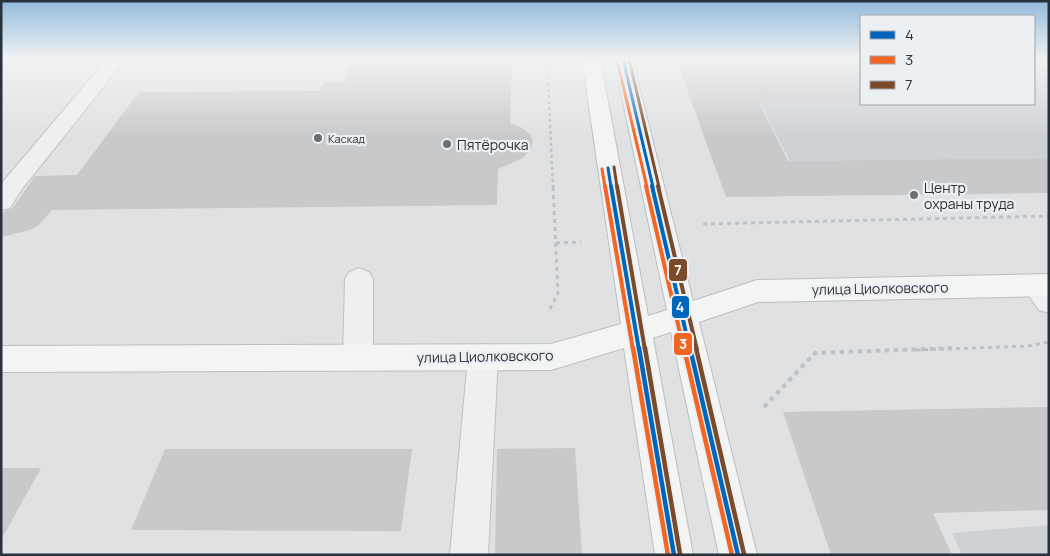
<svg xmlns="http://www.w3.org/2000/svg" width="1050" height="556" font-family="Manrope,sans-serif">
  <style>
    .built { fill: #ced1d6 }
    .building { fill: #c7c9cb }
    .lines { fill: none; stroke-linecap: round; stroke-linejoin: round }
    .minor-casing { stroke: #bdbfc1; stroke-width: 2 }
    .major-casing { stroke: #bcbec0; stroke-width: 2 }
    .path-far2 { stroke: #bfc2c4; stroke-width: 2.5; stroke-dasharray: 3 3; stroke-linecap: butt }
    .path-far1 { stroke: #bfc2c4; stroke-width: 3; stroke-dasharray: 4 4; stroke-linecap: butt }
    .path { stroke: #bfc2c4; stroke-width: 4; stroke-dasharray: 4.5 4.5; stroke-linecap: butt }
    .minor { fill: #eeeff1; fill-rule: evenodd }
    .major { fill: #f3f4f4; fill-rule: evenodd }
    .bus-1-far2-casing { stroke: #ecf0f3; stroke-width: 6 }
    .bus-1-far1-casing { stroke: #ecf0f3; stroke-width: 8 }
    .bus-1-casing { stroke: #ecf0f3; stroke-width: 8 }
    .bus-2-far2-casing { stroke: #ecf0f3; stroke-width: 6 }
    .bus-2-far1-casing { stroke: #ecf0f3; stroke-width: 8 }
    .bus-2-casing { stroke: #ecf0f3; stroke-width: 8 }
    .bus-3-far2-casing { stroke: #ecf0f3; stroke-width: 6 }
    .bus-3-far1-casing { stroke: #ecf0f3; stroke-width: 8 }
    .bus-3-casing { stroke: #ecf0f3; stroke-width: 8 }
    .bus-1-far2 { stroke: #0065bd; stroke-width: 3 }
    .bus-1-far1 { stroke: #0065bd; stroke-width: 4 }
    .bus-1 { stroke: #0065bd; stroke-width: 4.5 }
    .bus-2-far2 { stroke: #f26522; stroke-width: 3 }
    .bus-2-far1 { stroke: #f26522; stroke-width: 4 }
    .bus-2 { stroke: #f26522; stroke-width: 4.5 }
    .bus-3-far2 { stroke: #7a4b2a; stroke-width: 3 }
    .bus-3-far1 { stroke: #7a4b2a; stroke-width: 4 }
    .bus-3 { stroke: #7a4b2a; stroke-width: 4.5 }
    .poi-dot { fill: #696f75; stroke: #ecf0f3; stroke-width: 2 }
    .labels { text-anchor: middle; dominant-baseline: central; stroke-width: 4.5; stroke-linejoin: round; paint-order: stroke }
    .far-poi-label { font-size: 11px; fill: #29313a; stroke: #ecf0f3; text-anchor: start }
    .poi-label { font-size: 14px; fill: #29313a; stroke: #ecf0f3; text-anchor: start }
    .street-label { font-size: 14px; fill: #29313a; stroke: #ecf0f3 }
    .line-badge { stroke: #ecf0f3; stroke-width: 2 }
    .badge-label { font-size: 14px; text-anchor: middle; font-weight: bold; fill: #fff }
  </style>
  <rect width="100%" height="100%" fill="#dfe1e3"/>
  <g class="built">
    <polygon points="737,59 861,59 861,104 1034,104 1034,59 1049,59 1049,158 790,161"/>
    <polygon points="1049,525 1049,555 962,555 952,533"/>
  </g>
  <g class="building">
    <polygon points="353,59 512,59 510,123 522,128 530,134 533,142 530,150 523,158 498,169 497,205 52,210 38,226 30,230 1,237 1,216 5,211 12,209 35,176 77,175 139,92 320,91 324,82 345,82"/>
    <polygon points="676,59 861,59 861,101 759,103 788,161 1049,158 1049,193 726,197"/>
    <polygon points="1049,407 1049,510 933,513 952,555 831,555 783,412"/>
    <polygon points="575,448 582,555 495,555 497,449"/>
    <polygon points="165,449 412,449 401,531 131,530"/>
    <polygon points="1,468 41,468 1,540"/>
  </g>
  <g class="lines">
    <g class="minor-casing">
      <g id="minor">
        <polygon points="107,59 126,59 22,189 10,208 1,210 1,184"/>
        <polygon points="359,268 369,272 373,279 373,357 369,366 358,370 347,366 343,357 345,279 349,272"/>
        <polygon points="1036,275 1049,282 1049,313 1039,310 1022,286 1026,278"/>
        <polygon points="483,344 494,348 498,357 488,555 450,555 468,357 472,348"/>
      </g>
    </g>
    <g class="major-casing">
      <polygon id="major" points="582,59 600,59 648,316 667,310 614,59 632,59 693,301 757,280 1049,274 1049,296 758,302 699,322 757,555 719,555 671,332 653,338 693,555 655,555 624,348 551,370 1,372 1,346 551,344 621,324"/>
    </g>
    <polyline class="path-far2" points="547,59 553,187"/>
    <g class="path-far1">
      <polyline points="703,224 1049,216"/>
      <polyline points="556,243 581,242"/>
      <polyline points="550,309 558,293 553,186"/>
      <polyline points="916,350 1028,346 1049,342"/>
    </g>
    <polyline class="path" points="764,407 815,353 954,348"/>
    <use href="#minor" class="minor"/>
    <use href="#major" class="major"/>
    <g class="bus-1-far2-casing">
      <g id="bus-1-far2">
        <polyline points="623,59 653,187"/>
        <polyline points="608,168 611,187"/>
      </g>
    </g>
    <g class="bus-1-far1-casing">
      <g id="bus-1-far1">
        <polyline points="611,186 639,350"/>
        <polyline points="652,186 690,350"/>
      </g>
    </g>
    <g class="bus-1-casing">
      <g id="bus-1">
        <polyline points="639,348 674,555"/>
        <polyline points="690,348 738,555"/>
      </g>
    </g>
    <g class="bus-2-far2-casing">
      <g id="bus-2-far2">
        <polyline points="617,60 647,187"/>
        <polyline points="602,169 605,187"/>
      </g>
    </g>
    <g class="bus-2-far1-casing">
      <g id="bus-2-far1">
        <polyline points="605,186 633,350"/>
        <polyline points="646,186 684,350"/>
      </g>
    </g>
    <g class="bus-2-casing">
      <g id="bus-2">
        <polyline points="633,348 668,555"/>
        <polyline points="684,348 732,555"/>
      </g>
    </g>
    <g class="bus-3-far2-casing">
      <g id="bus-3-far2">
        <polyline points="629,59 659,187"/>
        <polyline points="614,167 617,187"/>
      </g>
    </g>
    <g class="bus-3-far1-casing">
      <g id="bus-3-far1">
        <polyline points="617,186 645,350"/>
        <polyline points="658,186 697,350"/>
      </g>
    </g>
    <g class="bus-3-casing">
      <g id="bus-3">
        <polyline points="645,348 680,554"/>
        <polyline points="696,348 744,554"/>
      </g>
    </g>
    <use href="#bus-1-far2" class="bus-1-far2"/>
    <use href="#bus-1-far1" class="bus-1-far1"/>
    <use href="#bus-1" class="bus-1"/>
    <use href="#bus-2-far2" class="bus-2-far2"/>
    <use href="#bus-2-far1" class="bus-2-far1"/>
    <use href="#bus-2" class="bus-2"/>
    <use href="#bus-3-far2" class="bus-3-far2"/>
    <use href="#bus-3-far1" class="bus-3-far1"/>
    <use href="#bus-3" class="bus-3"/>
  </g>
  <linearGradient id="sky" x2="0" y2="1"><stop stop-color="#91badc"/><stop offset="0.43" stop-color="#f1f2f2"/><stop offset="1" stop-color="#f1f2f2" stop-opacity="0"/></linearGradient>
  <rect width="1050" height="137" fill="url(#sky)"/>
  <g class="poi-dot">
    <circle cx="318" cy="138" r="5"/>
    <circle cx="447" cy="144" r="5"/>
    <circle cx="914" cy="195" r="5"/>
  </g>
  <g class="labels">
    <g class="far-poi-label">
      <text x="328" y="138">Каскад</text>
    </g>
    <g class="poi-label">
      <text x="457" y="144">Пятёрочка</text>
      <text x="924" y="187">Центр<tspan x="924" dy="16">охраны труда</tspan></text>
    </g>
    <g class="street-label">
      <text transform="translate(880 288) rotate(-1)">улица Циолковского</text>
      <text transform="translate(485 356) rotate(-1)">улица Циолковского</text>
    </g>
  </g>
  <g class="line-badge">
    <rect x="668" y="258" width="20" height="24" rx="5" fill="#7a4b2a"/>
    <rect x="671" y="295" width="19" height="24" rx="5" fill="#0065bd"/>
    <rect x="673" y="332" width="20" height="24" rx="5" fill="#f26522"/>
  </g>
  <g class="badge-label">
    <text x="678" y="275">7</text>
    <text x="680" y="312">4</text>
    <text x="683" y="349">3</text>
  </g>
  <rect width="1050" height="556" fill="none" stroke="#29313a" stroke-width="5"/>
  <rect x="860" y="15" width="175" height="90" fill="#ecf0f3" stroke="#9ea4a9"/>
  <rect x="870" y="31" width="25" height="8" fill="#0065bd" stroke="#9ea4a9"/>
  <text x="905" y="40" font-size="15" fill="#29313a">4</text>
  <rect x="870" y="56" width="25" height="8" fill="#f26522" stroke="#9ea4a9"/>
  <text x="905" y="65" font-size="15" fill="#29313a">3</text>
  <rect x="870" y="81" width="25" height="8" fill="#7a4b2a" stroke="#9ea4a9"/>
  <text x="905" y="90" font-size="15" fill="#29313a">7</text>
</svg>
